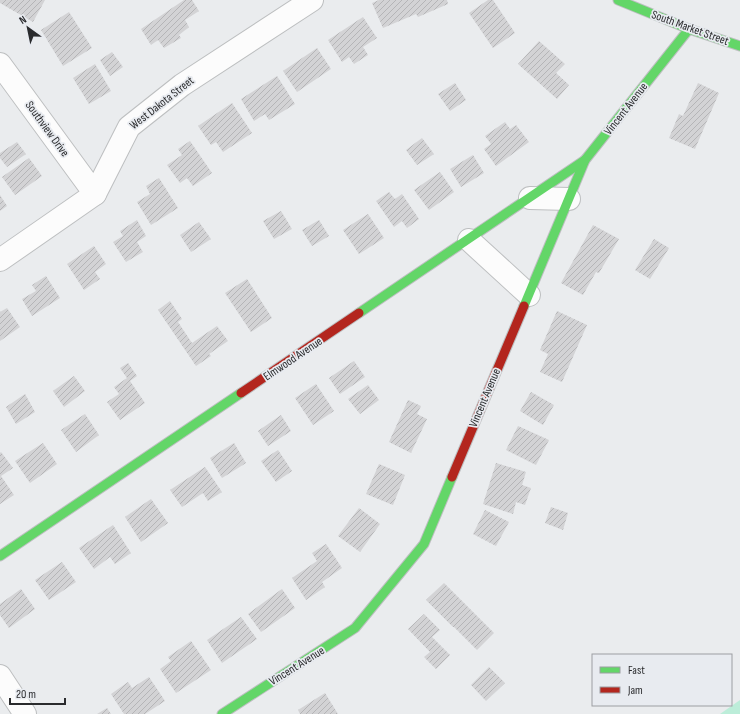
<svg xmlns="http://www.w3.org/2000/svg" width="740" height="714" font-family="'Sofia Sans Condensed',sans-serif">
  <style>
    .green { fill: #bcedd9 }
    .building { fill: url(#building-hatch) }
    .lines { fill: none; stroke-linecap: round; stroke-linejoin: round }
    .street-casing { stroke: #bdbfc0; stroke-width: 24 }
    .fast-casing { stroke: #bdbfc0; stroke-width: 11 }
    .jam-casing { stroke: #bdbfc0; stroke-width: 11 }
    .street { stroke: #fcfcfc; stroke-width: 22 }
    .fast { stroke: #63d668; stroke-width: 9 }
    .jam { stroke: #b3261e; stroke-width: 9 }
    .labels { text-anchor: middle; dominant-baseline: central; stroke-width: 3.5; stroke-linejoin: round; paint-order: stroke }
    .street-label { font-size: 12px; fill: #2a2b2d; stroke: #e8ebf0 }
  </style>
  <defs>
    <pattern id="building-hatch" width="6" height="6" patternUnits="userSpaceOnUse"><rect width="6" height="6" fill="#d3d3d5"/><path d="M-1 1l2-2M0 6l6-6M5 7l2-2" fill="none" stroke="#b5b5b7"/></pattern>
  </defs>
  <rect width="100%" height="100%" fill="#eaecee"/>
  <polygon class="green" points="740,700 740,714 720,714"/>
  <g class="building">
    <polygon points="0,0 45,0 33,22 0,3"/>
    <polygon points="184,0 192,0 199,11 185,20 189,27 179,35 181,38 164,48 158,40 151,45 141,29"/>
    <polygon points="379,0 447,0 448,4 418,17 416,14 383,28 372,3"/>
    <polygon points="488,0 493,0 515,33 493,48 469,13"/>
    <polygon points="69,12 92,48 63,66 41,30"/>
    <polygon points="363,17 377,38 363,47 368,55 354,64 349,57 342,62 328,40"/>
    <polygon points="539,41 565,64 556,73 569,85 557,99 518,64"/>
    <polygon points="317,48 331,69 297,92 283,71"/>
    <polygon points="112,52 123,67 110,76 100,60"/>
    <polygon points="95,64 111,91 89,104 73,78"/>
    <polygon points="277,76 295,104 269,120 265,114 254,121 241,99"/>
    <polygon points="455,83 466,100 450,111 438,94"/>
    <polygon points="698,83 719,93 695,149 669,138 679,114 683,116"/>
    <polygon points="232,103 252,133 223,152 216,142 211,145 198,126"/>
    <polygon points="505,122 510,129 516,125 529,142 496,166 484,149 491,144 485,136"/>
    <polygon points="422,138 434,154 417,165 406,150"/>
    <polygon points="190,141 212,173 193,186 187,178 180,183 167,165 182,155 178,149"/>
    <polygon points="17,142 26,154 7,167 0,158 0,153"/>
    <polygon points="473,155 484,173 461,187 450,169"/>
    <polygon points="29,158 42,176 15,195 2,177"/>
    <polygon points="440,172 454,192 429,210 414,190"/>
    <polygon points="159,178 178,208 151,225 137,202 150,194 146,186"/>
    <polygon points="389,192 395,199 402,194 419,219 407,228 402,221 394,227 376,201"/>
    <polygon points="0,195 7,206 0,211"/>
    <polygon points="281,211 292,229 274,239 263,221"/>
    <polygon points="368,214 384,238 359,254 343,230"/>
    <polygon points="137,220 146,236 137,242 143,252 126,262 113,242 123,236 120,231"/>
    <polygon points="319,220 329,236 312,246 302,230"/>
    <polygon points="199,222 211,239 191,252 180,235"/>
    <polygon points="593,225 619,239 599,273 596,272 583,295 561,283"/>
    <polygon points="654,239 669,248 650,279 635,270"/>
    <polygon points="94,246 106,264 95,272 100,279 84,290 67,264"/>
    <polygon points="46,276 60,298 32,316 22,299 36,291 32,285"/>
    <polygon points="247,279 272,318 251,332 225,293"/>
    <polygon points="170,301 182,319 178,322 192,343 217,326 228,341 209,354 211,356 196,366 158,310"/>
    <polygon points="7,308 20,327 0,341 0,312"/>
    <polygon points="557,311 587,325 562,382 540,372 548,354 540,350"/>
    <polygon points="354,361 365,377 340,394 329,378"/>
    <polygon points="128,363 137,376 130,381 145,403 120,420 107,402 119,394 114,387 127,378 120,368"/>
    <polygon points="74,376 85,391 64,407 53,391"/>
    <polygon points="316,384 334,411 313,425 295,398"/>
    <polygon points="368,385 379,400 360,414 348,399"/>
    <polygon points="531,392 554,405 543,425 520,411"/>
    <polygon points="25,394 35,412 16,424 6,407"/>
    <polygon points="408,400 421,406 417,414 427,419 411,453 389,442"/>
    <polygon points="85,414 99,435 76,452 61,430"/>
    <polygon points="281,415 291,431 268,446 258,431"/>
    <polygon points="518,426 549,440 536,465 506,450"/>
    <polygon points="43,443 57,464 30,483 15,461"/>
    <polygon points="234,443 246,463 222,478 210,458"/>
    <polygon points="278,450 292,471 276,482 261,461"/>
    <polygon points="1,452 13,468 1,476 14,495 0,504 0,453"/>
    <polygon points="496,463 526,472 522,485 531,488 525,505 516,502 513,514 483,504"/>
    <polygon points="379,464 405,475 393,505 366,494"/>
    <polygon points="205,467 222,492 208,501 203,493 182,507 170,490"/>
    <polygon points="151,499 168,523 141,542 125,517"/>
    <polygon points="551,507 568,513 563,530 545,523"/>
    <polygon points="359,508 380,524 360,552 338,536"/>
    <polygon points="485,510 509,522 496,546 473,534"/>
    <polygon points="113,525 131,553 115,564 110,557 94,569 79,548"/>
    <polygon points="326,544 342,568 322,582 325,587 306,600 292,578 317,561 312,553"/>
    <polygon points="62,562 76,582 49,600 35,580"/>
    <polygon points="444,583 494,633 477,650 454,627 453,627 426,600"/>
    <polygon points="21,589 35,609 9,628 0,615 0,604"/>
    <polygon points="282,589 295,608 261,632 248,614"/>
    <polygon points="424,614 440,630 432,637 450,655 436,669 424,657 430,652 408,629"/>
    <polygon points="241,617 257,639 222,663 207,640"/>
    <polygon points="191,641 211,670 176,693 160,669 171,661 168,657"/>
    <polygon points="489,667 505,683 486,701 471,685"/>
    <polygon points="149,677 165,701 145,714 124,714 111,694 128,682 132,688"/>
    <polygon points="325,693 338,714 300,714 298,710"/>
    <polygon points="107,708 111,714 97,714"/>
  </g>
  <g class="lines">
    <g class="street-casing">
      <g id="street">
        <polyline points="0,64 95,194"/>
        <polyline points="530,198 569,199"/>
        <polyline points="469,240 529,295"/>
        <polyline points="0,260 95,194 129,127 182,85 312,0"/>
        <polyline points="0,676 25,714"/>
      </g>
    </g>
    <g class="fast-casing">
      <g id="fast">
        <polyline points="618,0 689,29 740,46"/>
        <polyline points="524,306 585,160 689,29"/>
        <polyline points="359,313 585,160"/>
        <polyline points="0,556 241,393"/>
        <polyline points="222,714 355,628 424,544 452,477"/>
      </g>
    </g>
    <g class="jam-casing">
      <g id="jam">
        <polyline points="241,393 359,313"/>
        <polyline points="452,477 524,306"/>
      </g>
    </g>
    <use href="#street" class="street"/>
    <use href="#fast" class="fast"/>
    <use href="#jam" class="jam"/>
  </g>
  <g class="labels">
    <g class="street-label">
      <text transform="translate(690 28) rotate(20)">South Market Street</text>
      <text transform="translate(162 103) rotate(-38)">West Dakota Street</text>
      <text transform="translate(626 109) rotate(-52)">Vincent Avenue</text>
      <text transform="translate(47 129) rotate(54)">Southview Drive</text>
      <text transform="translate(293 359) rotate(-34)">Elmwood Avenue</text>
      <text transform="translate(485 398) rotate(-67)">Vincent Avenue</text>
      <text transform="translate(297 666) rotate(-32)">Vincent Avenue</text>
    </g>
  </g>
  <rect x="592" y="654" width="140" height="52" fill="#e8ebf0" stroke="#9c9ea2"/>
  <rect x="600" y="667" width="20" height="6" fill="#63d668" stroke="#9c9ea2"/>
  <text x="628" y="674" font-size="12" fill="#2a2b2d">Fast</text>
  <rect x="600" y="687" width="20" height="6" fill="#b3261e" stroke="#9c9ea2"/>
  <text x="628" y="694" font-size="12" fill="#2a2b2d">Jam</text>
  <g transform="translate(28 28) rotate(327)" stroke="#e8ebf0" stroke-width="3" paint-order="stroke">
  <path d="M0-3L7 15L0 10L-7 15Z" fill="#2a2b2d"/>
  <text y="-6" font-size="11" font-weight="bold" text-anchor="middle" fill="#2a2b2d">N</text>
  </g>
  <path d="M10 698v6h55v-6" fill="none" stroke="#2a2b2d" stroke-width="2"/>
  <text x="16" y="698" font-size="12" fill="#2a2b2d" stroke="#e8ebf0" stroke-width="3" paint-order="stroke">20 m</text>
</svg>
